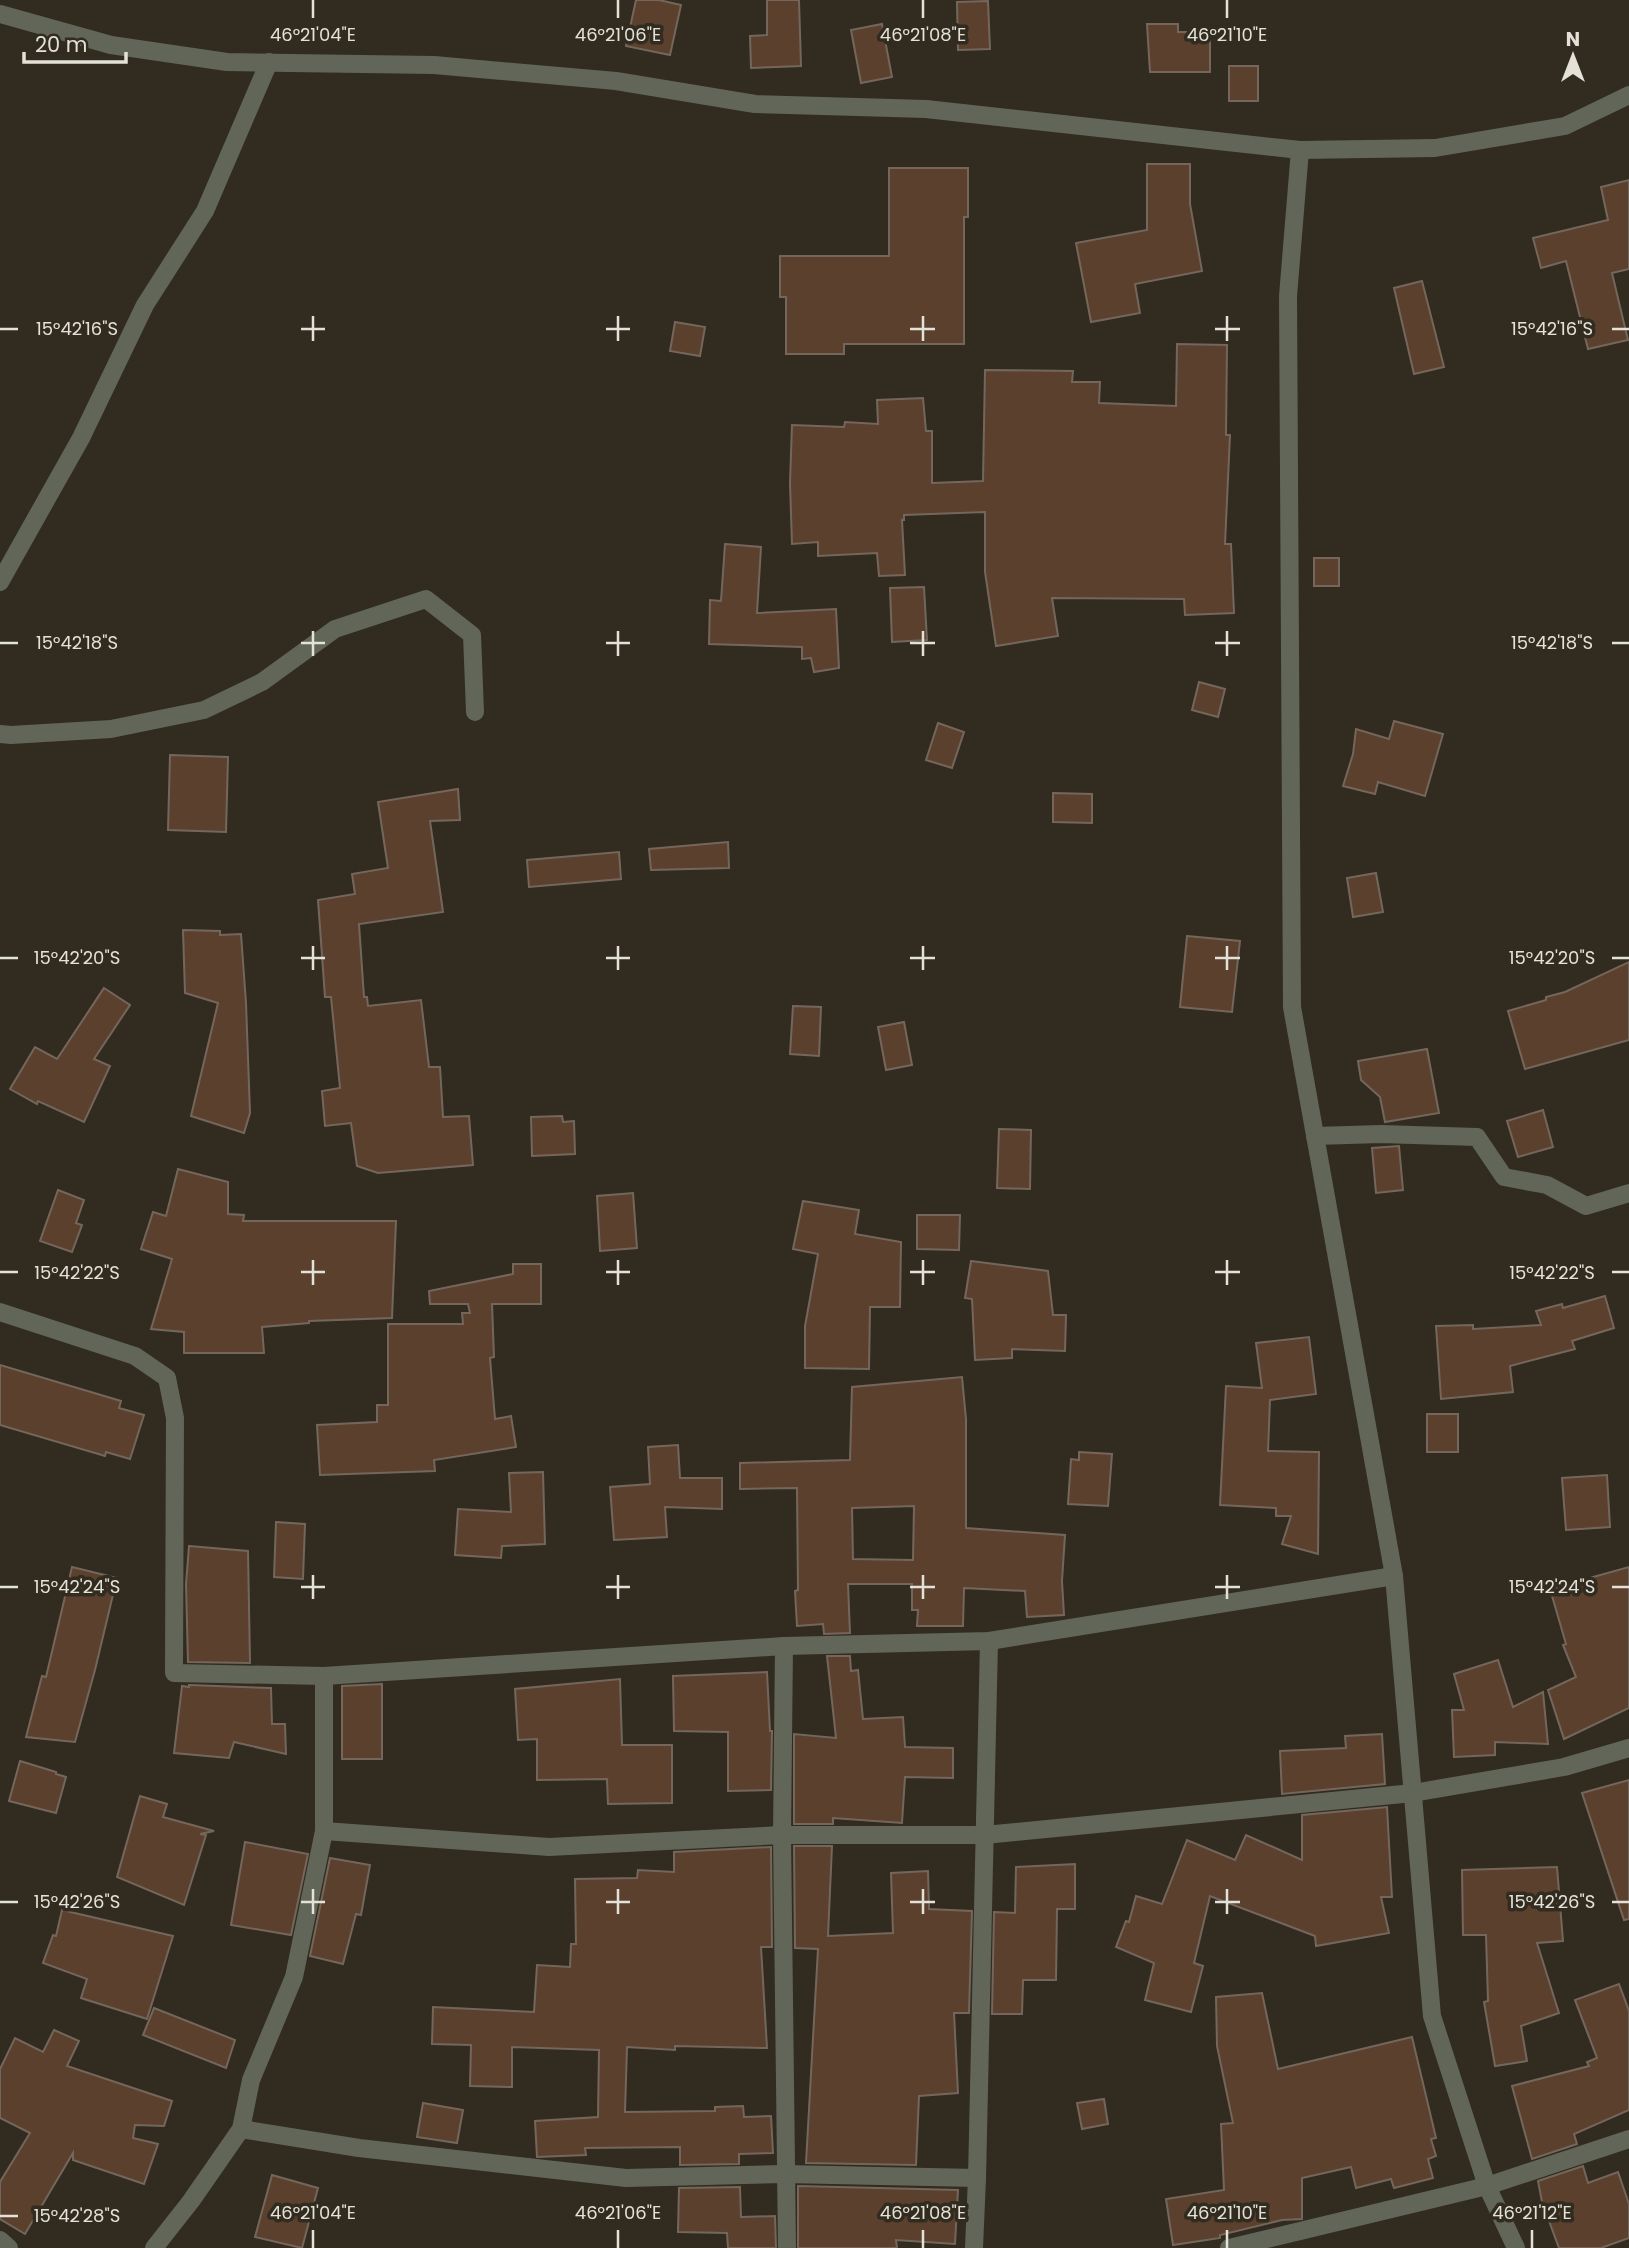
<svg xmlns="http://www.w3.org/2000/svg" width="1629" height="2248" font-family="Poppins,sans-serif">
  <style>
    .building { fill: #5a402d; stroke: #75665c; stroke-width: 2; fill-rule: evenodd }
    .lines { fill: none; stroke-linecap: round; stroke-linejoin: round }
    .minor { stroke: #616659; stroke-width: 18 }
    .ticks { fill: none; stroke: #e4e1d8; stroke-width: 2.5 }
    .ticks-label { font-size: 18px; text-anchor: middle; fill: #e4e1d8; stroke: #312c1f; stroke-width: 7; stroke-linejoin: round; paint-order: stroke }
  </style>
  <rect width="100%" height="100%" fill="#312c1f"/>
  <g class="building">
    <polygon points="636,0 659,0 681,5 670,55 626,46"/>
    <polygon points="767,0 799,0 801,66 751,68 750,36 767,35"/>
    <polygon points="988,1 990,49 958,50 957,2"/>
    <polygon points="882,24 892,77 861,83 851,30"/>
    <polygon points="1147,24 1178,24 1178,32 1210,32 1210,72 1150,72"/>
    <rect x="1229" y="66" width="29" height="35"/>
    <polygon points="1147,164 1190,164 1190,204 1202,271 1135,284 1140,313 1091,322 1076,243 1147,230"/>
    <polygon points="889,168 968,168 968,217 964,217 964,344 844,344 844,354 786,354 786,297 780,297 780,256 889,256"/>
    <polygon points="1629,180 1629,269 1612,273 1628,340 1588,349 1566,261 1541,268 1533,238 1608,220 1601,187"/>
    <polygon points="1422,281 1444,367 1414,374 1394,288"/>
    <polygon points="675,322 705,327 700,356 670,351"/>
    <polygon points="1177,344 1227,345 1226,435 1230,435 1225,544 1231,544 1234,613 1185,615 1184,599 1052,598 1058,636 996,646 985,572 985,512 904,515 904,520 902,520 905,575 879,576 877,553 818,556 818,542 792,544 790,483 792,425 844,427 845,422 878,424 877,400 923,398 926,431 932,431 932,483 983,481 985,370 1073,371 1072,382 1100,382 1099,403 1176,406"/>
    <polygon points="725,544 761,547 757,613 836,609 839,668 814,672 811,658 802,659 802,647 709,644 710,600 721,601"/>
    <rect x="1314" y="558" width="25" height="28"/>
    <polygon points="924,587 927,640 892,642 890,588"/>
    <polygon points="1199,682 1225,689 1218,717 1192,710"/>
    <polygon points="1394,721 1443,734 1425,796 1378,782 1375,794 1343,786 1353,754 1356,729 1389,739"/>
    <polygon points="938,723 964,732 952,768 926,760"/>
    <polygon points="170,755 228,757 226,832 168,830"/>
    <polygon points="458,789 460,820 430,821 443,912 359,924 364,997 367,997 368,1006 421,1000 429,1067 440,1067 443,1117 469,1116 473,1165 378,1173 357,1166 351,1123 325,1126 322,1091 340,1088 331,997 325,997 318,900 355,894 352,874 388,868 378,802"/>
    <polygon points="1053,793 1092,794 1092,823 1053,822"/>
    <polygon points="728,842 729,868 651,870 649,849"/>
    <polygon points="619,852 621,879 529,887 527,860"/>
    <polygon points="1376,873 1383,912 1353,917 1347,878"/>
    <polygon points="183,930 220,931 220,935 241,934 246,1003 250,1113 244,1133 191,1116 218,1003 185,993"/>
    <polygon points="1187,936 1240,941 1232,1012 1180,1007"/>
    <polygon points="1629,962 1629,1040 1525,1069 1508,1011 1546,1000 1546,997 1565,992"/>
    <polygon points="104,988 130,1005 94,1059 110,1066 84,1122 38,1101 37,1104 10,1089 35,1047 57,1059"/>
    <polygon points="793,1006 821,1007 819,1056 790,1054"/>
    <polygon points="904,1022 912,1065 886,1070 878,1027"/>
    <polygon points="1427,1049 1439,1113 1385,1122 1380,1097 1361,1080 1358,1061"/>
    <polygon points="1543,1110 1553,1147 1518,1157 1507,1121"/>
    <polygon points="562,1116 563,1122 574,1121 575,1154 532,1156 531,1117"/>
    <polygon points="999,1129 1031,1130 1030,1189 997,1188"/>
    <polygon points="1399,1146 1403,1190 1376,1193 1372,1148"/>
    <polygon points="178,1169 228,1182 228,1214 244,1215 243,1221 396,1221 392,1318 309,1321 309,1323 262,1327 264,1353 184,1353 184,1332 151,1329 172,1259 141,1249 153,1212 166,1216"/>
    <polygon points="58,1190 84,1200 76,1223 82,1225 72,1252 40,1241"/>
    <polygon points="633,1193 637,1248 600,1251 597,1196"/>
    <polygon points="803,1201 859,1210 855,1234 901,1242 900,1307 870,1307 869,1369 805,1368 805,1326 818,1254 793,1249"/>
    <polygon points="917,1215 960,1215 959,1250 917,1249"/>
    <polygon points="971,1261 1048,1271 1053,1315 1066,1315 1065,1351 1012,1349 1012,1358 975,1360 972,1299 965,1298"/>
    <polygon points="513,1264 541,1264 541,1304 492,1304 494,1357 490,1358 495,1419 511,1416 516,1447 434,1460 435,1471 320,1475 317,1425 377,1422 377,1405 388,1405 388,1324 463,1324 462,1313 470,1313 468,1304 430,1304 429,1291 513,1274"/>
    <polygon points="1605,1296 1614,1328 1572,1341 1575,1349 1510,1366 1513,1392 1441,1399 1436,1326 1473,1325 1473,1329 1541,1325 1536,1311 1562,1304 1563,1308"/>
    <polygon points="1309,1337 1316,1394 1270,1400 1268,1451 1319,1452 1318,1554 1282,1544 1291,1516 1276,1516 1276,1508 1220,1505 1226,1386 1262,1388 1256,1343"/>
    <polygon points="0,1365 121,1401 119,1408 144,1415 130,1459 106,1452 105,1456 0,1425"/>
    <path d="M 962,1377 L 966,1419 L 966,1528 L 1065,1535 L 1062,1581 L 1064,1615 L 1027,1617 L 1025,1591 L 964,1588 L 963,1626 L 917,1626 L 918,1610 L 912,1610 L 912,1584 L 848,1584 L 850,1633 L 824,1634 L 823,1624 L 797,1626 L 795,1591 L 798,1590 L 797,1488 L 740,1489 L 740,1463 L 850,1460 L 852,1387 ZM 914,1506 L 913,1560 L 853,1559 L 852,1508 Z"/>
    <rect x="1427" y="1414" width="31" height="38"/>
    <polygon points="678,1445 680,1478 722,1478 722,1509 665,1507 667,1537 614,1540 610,1487 650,1484 648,1447"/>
    <polygon points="1079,1452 1112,1454 1108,1506 1068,1504 1071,1459 1079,1460"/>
    <polygon points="543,1472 545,1544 502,1546 501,1558 455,1555 458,1509 511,1512 509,1473"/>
    <polygon points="1607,1475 1610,1527 1566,1530 1562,1478"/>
    <polygon points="276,1522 305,1524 303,1579 274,1577"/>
    <polygon points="189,1546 248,1551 250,1663 188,1662 186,1584"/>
    <polygon points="72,1567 117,1578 95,1670 75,1742 26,1737 42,1676 46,1677"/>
    <polygon points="1629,1567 1629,1708 1564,1739 1548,1690 1576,1677 1563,1645 1566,1644 1550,1589"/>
    <polygon points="827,1656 850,1656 851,1671 858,1670 863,1719 903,1717 905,1747 953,1748 953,1778 905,1777 902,1823 833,1818 833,1824 794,1824 794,1734 836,1738"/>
    <polygon points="1498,1660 1513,1707 1543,1692 1548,1744 1495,1742 1495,1755 1454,1757 1452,1710 1464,1710 1454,1674"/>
    <polygon points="767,1672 770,1731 772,1731 771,1790 728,1791 728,1732 674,1731 673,1676"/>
    <polygon points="620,1679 622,1745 672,1745 672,1803 608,1804 607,1779 537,1780 537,1739 518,1740 515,1689"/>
    <polygon points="382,1684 382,1759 342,1759 342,1686"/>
    <polygon points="189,1685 271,1688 272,1724 285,1724 286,1754 234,1742 229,1758 174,1753 182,1686 189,1687"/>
    <polygon points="1382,1734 1385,1784 1282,1794 1280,1751 1346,1748 1345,1736"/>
    <polygon points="20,1761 56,1772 56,1774 66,1777 56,1813 9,1801"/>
    <polygon points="1629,1780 1629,1919 1624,1920 1582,1793"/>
    <polygon points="140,1796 167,1804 163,1817 214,1831 200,1834 206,1835 184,1905 117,1877"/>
    <polygon points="1387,1807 1392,1897 1381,1897 1389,1933 1316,1946 1315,1936 1210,1896 1194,1963 1203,1966 1191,2012 1145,2000 1154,1963 1116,1947 1126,1921 1129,1922 1136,1896 1162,1904 1187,1840 1235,1860 1246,1835 1302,1860 1302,1815"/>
    <polygon points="245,1842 308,1854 291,1935 231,1925"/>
    <polygon points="794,1846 832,1846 828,1936 893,1933 891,1873 928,1871 929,1909 972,1911 969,2013 954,2013 958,2093 919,2096 916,2165 806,2163 818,1949 795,1948"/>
    <polygon points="771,1847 772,1947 761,1947 767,2048 675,2046 675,2050 627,2047 625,2112 715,2111 715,2107 743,2106 744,2117 771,2116 773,2153 739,2154 739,2164 680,2165 680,2147 585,2148 586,2155 537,2157 535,2121 598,2117 599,2050 512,2047 512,2087 470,2086 471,2045 432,2044 433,2007 534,2012 537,1965 570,1967 571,1944 576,1944 575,1879 637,1878 638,1870 674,1872 674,1852"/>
    <polygon points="330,1858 370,1865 361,1915 356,1914 343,1964 310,1956"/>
    <polygon points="1075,1864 1075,1909 1057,1909 1056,1980 1023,1980 1022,2014 992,2014 994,1912 1015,1913 1016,1867"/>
    <polygon points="1557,1867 1563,1941 1537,1943 1559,2013 1521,2026 1527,2061 1495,2066 1484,2002 1488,2001 1486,1935 1463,1935 1462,1870"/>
    <polygon points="62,1910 173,1936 147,2019 81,1998 87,1979 43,1963 53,1935 56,1936"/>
    <polygon points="1619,1984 1629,2011 1629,2110 1574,2134 1577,2144 1532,2159 1512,2086 1589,2066 1587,2062 1597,2058 1575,2000"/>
    <polygon points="1262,1993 1278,2069 1412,2037 1436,2138 1431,2139 1436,2156 1428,2159 1433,2178 1394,2188 1391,2179 1356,2188 1351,2167 1302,2178 1302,2219 1282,2220 1220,2235 1220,2238 1173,2245 1166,2199 1224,2190 1221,2124 1233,2123 1217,2046 1216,1997"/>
    <polygon points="154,2008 235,2040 226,2068 143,2035"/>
    <polygon points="54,2030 79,2041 67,2066 172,2101 164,2126 135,2125 133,2138 158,2144 144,2184 73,2160 73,2153 25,2234 0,2219 0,2182 30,2133 0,2118 0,2069 15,2038 43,2052"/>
    <polygon points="1104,2099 1108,2124 1082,2129 1077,2103"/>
    <polygon points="423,2103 463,2110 457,2143 417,2137"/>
    <polygon points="1583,2166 1588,2183 1618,2172 1629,2204 1629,2238 1601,2248 1559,2248 1542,2202 1538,2181"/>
    <polygon points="272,2175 318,2188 302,2248 255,2237"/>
    <polygon points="798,2186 958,2190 955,2244 896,2240 897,2248 798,2248"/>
    <polygon points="740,2187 741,2217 775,2216 776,2248 728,2248 727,2233 678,2232 679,2188"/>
  </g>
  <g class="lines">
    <g class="minor">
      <polyline points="0,14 111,45 227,62 434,65 616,81 755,104 926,109 1300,150 1435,148 1565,126 1629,95"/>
      <polyline points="1300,150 1288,296 1292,1007 1394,1576 1432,2016 1487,2186 1516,2248"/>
      <polyline points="0,582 81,438 145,305 205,211 269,62"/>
      <polyline points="0,734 11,735 111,729 204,710 262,682 335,629 426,599 472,635 475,712"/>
      <polyline points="1315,1136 1381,1134 1477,1137 1504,1177 1547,1185 1586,1206 1629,1193"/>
      <polyline points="0,1312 135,1356 167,1378 175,1418 174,1673 324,1676 784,1646 989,1641 1394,1576"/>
      <polyline points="784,1646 782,1835 787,2248"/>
      <polyline points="324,1831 549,1847 782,1835 985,1835 1413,1793 1564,1767 1629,1748"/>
      <polyline points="241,2129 359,2148 626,2178 784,2174 977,2178"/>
      <polyline points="0,2240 9,2248"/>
      <polyline points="154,2248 191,2201 241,2129 251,2080 294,1977 324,1831 324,1676"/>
      <polyline points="974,2248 977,2178 989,1641"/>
      <polyline points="1229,2248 1487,2186 1629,2139"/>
    </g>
  </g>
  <path class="ticks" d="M 313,0 L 313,18M 618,0 L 618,18M 923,0 L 923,18M 1227,0 L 1227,18M 313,316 L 313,341M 618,316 L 618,341M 923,316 L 923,341M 1227,316 L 1227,341M 0,329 L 18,329M 301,329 L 325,329M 606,329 L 630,329M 910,329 L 935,329M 1215,329 L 1240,329M 1612,329 L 1629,329M 313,631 L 313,656M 618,631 L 618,656M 923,631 L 923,656M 1227,631 L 1227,656M 0,643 L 18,643M 301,643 L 325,643M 606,643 L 630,643M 910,643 L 935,643M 1215,643 L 1240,643M 1612,643 L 1629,643M 313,946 L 313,970M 618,946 L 618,970M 923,946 L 923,970M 1227,946 L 1227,970M 0,958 L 18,958M 301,958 L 325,958M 606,958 L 630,958M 910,958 L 935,958M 1215,958 L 1240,958M 1612,958 L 1629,958M 313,1260 L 313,1285M 618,1260 L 618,1285M 923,1260 L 923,1285M 1227,1260 L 1227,1285M 0,1272 L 18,1272M 301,1272 L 325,1272M 606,1272 L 630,1272M 910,1272 L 935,1272M 1215,1272 L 1240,1272M 1612,1272 L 1629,1272M 313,1575 L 313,1599M 618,1575 L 618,1599M 923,1575 L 923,1599M 1227,1575 L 1227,1599M 0,1587 L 18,1587M 301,1587 L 325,1587M 606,1587 L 630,1587M 910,1587 L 935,1587M 1215,1587 L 1240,1587M 1612,1587 L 1629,1587M 313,1889 L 313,1914M 618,1889 L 618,1914M 923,1889 L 923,1914M 1227,1889 L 1227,1914M 0,1902 L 18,1902M 301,1902 L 325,1902M 606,1902 L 630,1902M 910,1902 L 935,1902M 1215,1902 L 1240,1902M 1612,1902 L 1629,1902M 0,2216 L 18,2216M 313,2230 L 313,2248M 618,2230 L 618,2248M 923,2230 L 923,2248M 1227,2230 L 1227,2248M 1532,2230 L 1532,2248"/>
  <g class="ticks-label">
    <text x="313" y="41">46°21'04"E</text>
    <text x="618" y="41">46°21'06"E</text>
    <text x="923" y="41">46°21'08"E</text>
    <text x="1227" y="41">46°21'10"E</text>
    <text x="77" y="335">15°42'16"S</text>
    <text x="1552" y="335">15°42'16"S</text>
    <text x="77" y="649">15°42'18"S</text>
    <text x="1552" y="649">15°42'18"S</text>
    <text x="77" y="964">15°42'20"S</text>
    <text x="1552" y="964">15°42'20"S</text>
    <text x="77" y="1279">15°42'22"S</text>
    <text x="1552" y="1279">15°42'22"S</text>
    <text x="77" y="1593">15°42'24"S</text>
    <text x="1552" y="1593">15°42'24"S</text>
    <text x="77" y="1908">15°42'26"S</text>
    <text x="1552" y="1908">15°42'26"S</text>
    <text x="313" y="2219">46°21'04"E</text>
    <text x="618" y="2219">46°21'06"E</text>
    <text x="923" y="2219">46°21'08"E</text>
    <text x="1227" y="2219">46°21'10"E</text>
    <text x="1532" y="2219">46°21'12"E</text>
    <text x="77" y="2222">15°42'28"S</text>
  </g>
  <g transform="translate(1573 56)" stroke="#312c1f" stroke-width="5" paint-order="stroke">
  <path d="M0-5L12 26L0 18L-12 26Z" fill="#e4e1d8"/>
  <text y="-10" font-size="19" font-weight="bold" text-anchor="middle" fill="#e4e1d8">N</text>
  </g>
  <path d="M24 52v10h102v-10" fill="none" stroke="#e4e1d8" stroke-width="3.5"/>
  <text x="35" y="52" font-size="21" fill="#e4e1d8" stroke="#312c1f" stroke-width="5" paint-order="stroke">20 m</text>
</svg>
